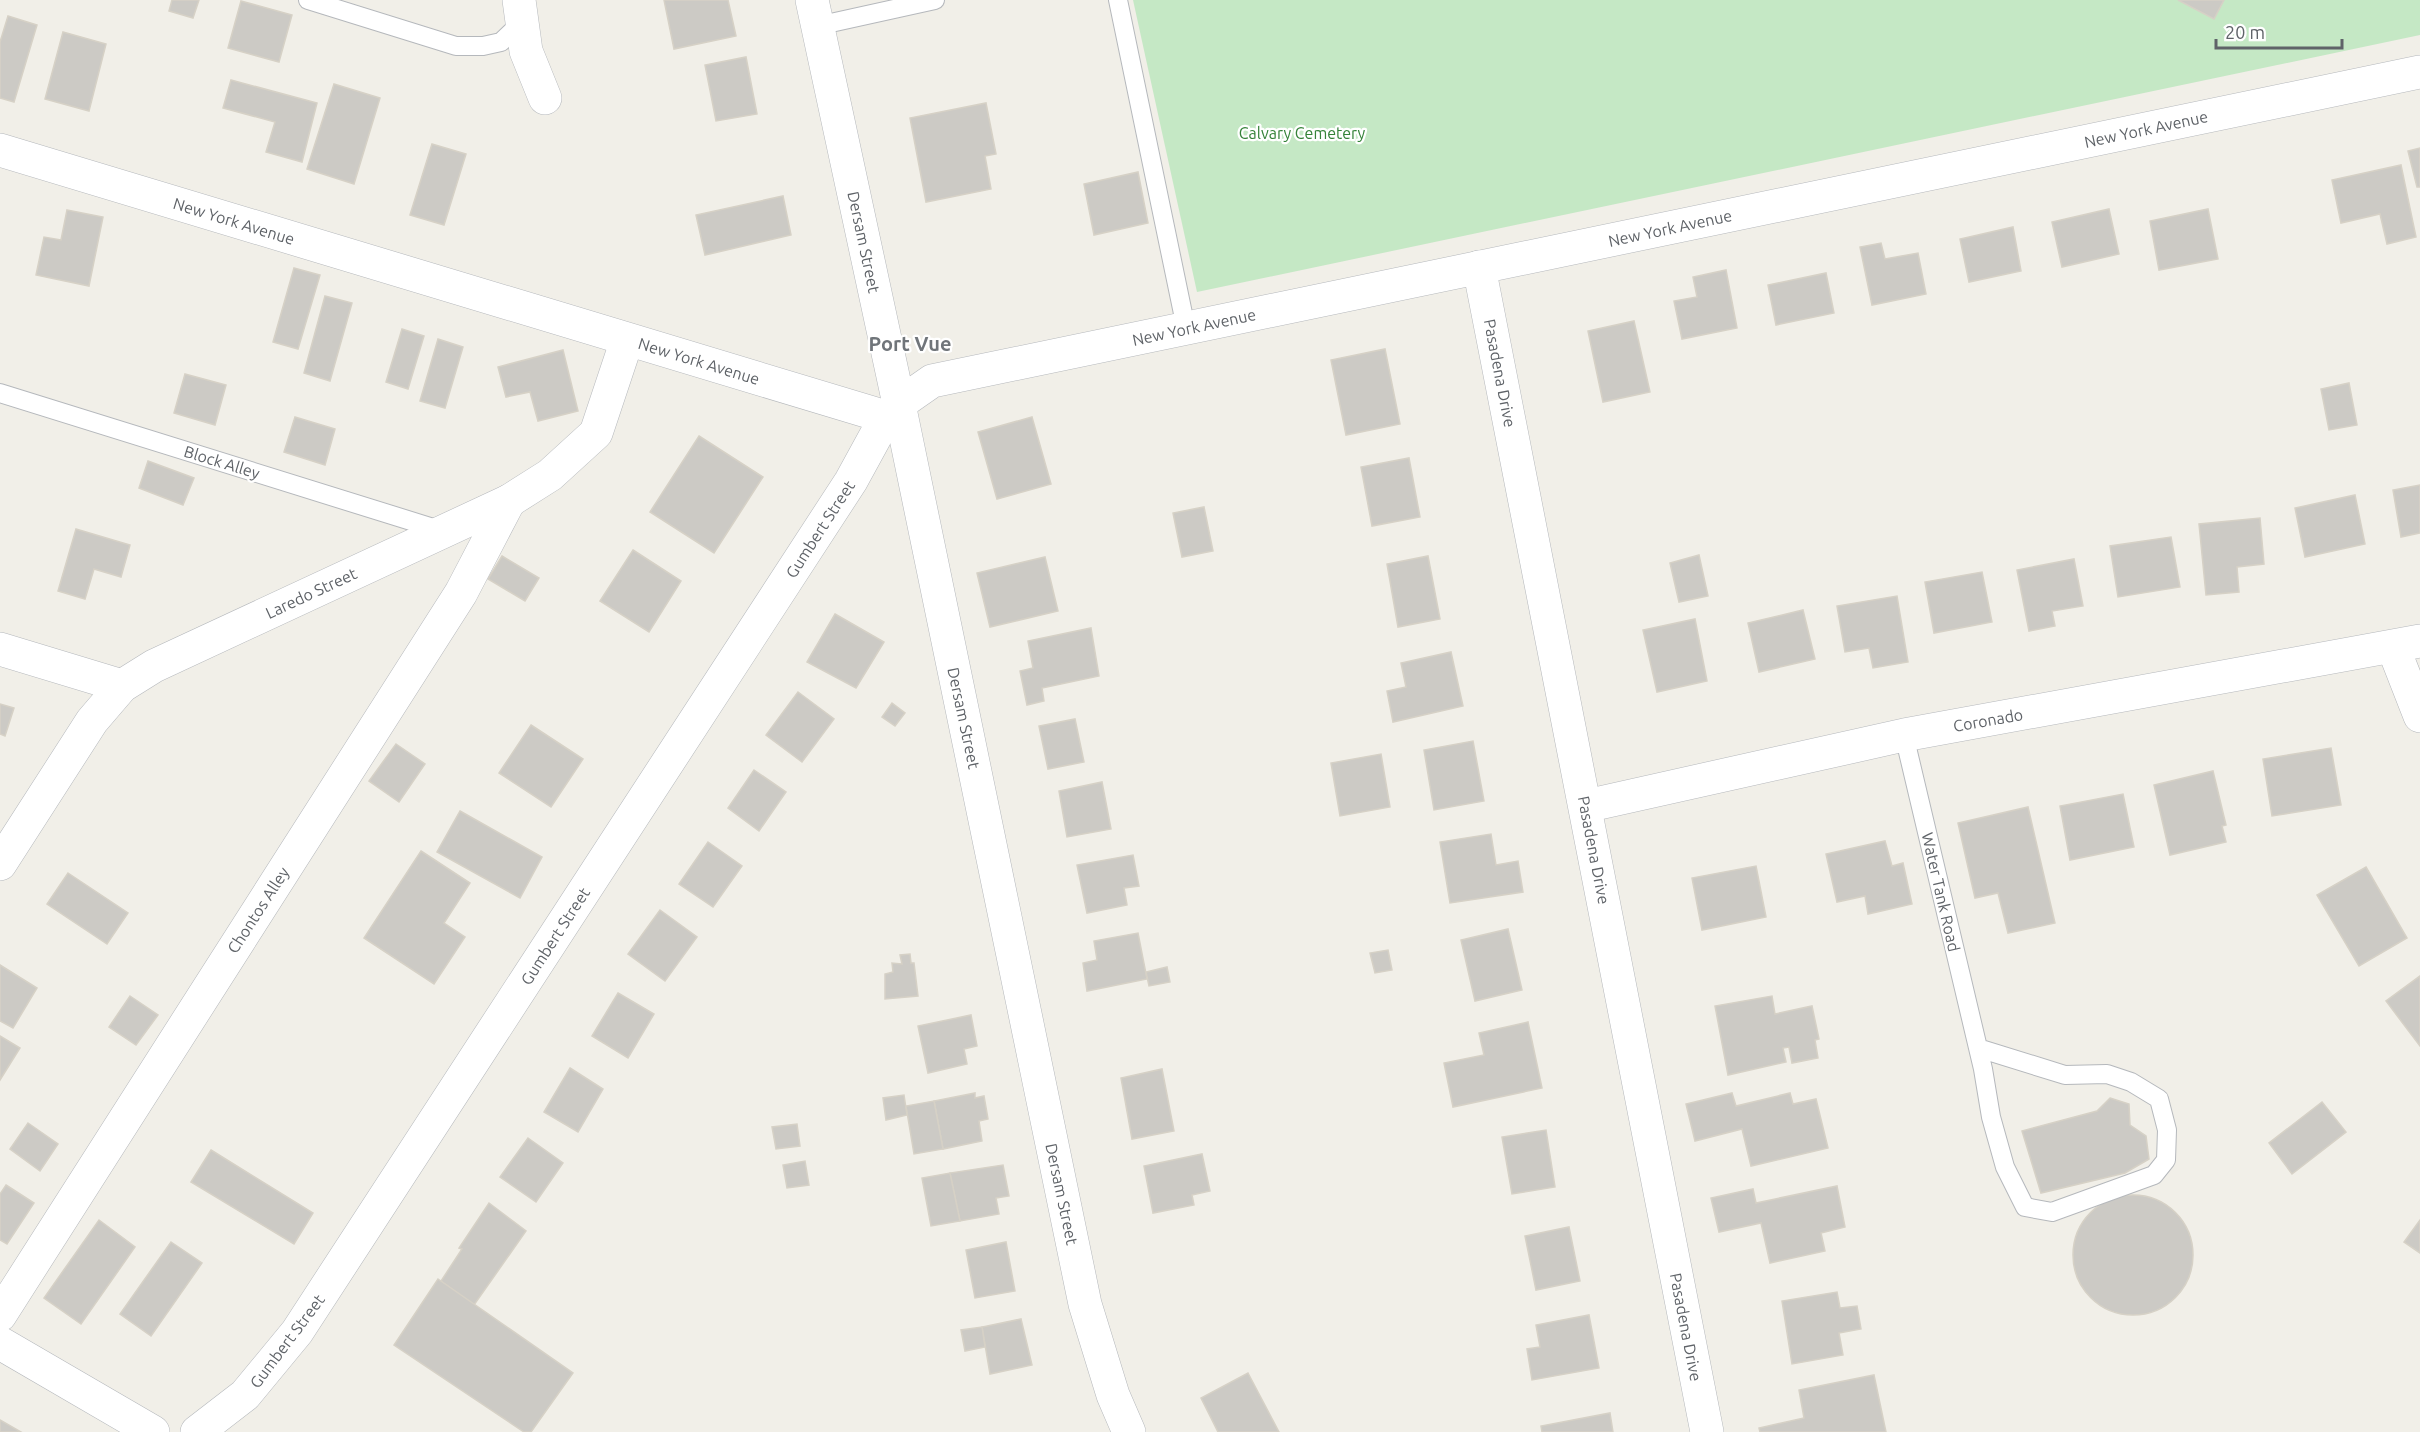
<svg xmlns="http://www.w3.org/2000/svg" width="2420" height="1432" font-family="Ubuntu,sans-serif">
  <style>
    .green { fill: #c5e8c5 }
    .building { fill: #cccac5; stroke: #d6d1c6; stroke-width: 1.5 }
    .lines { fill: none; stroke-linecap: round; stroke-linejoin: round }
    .service-casing { stroke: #b5b8bc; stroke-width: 20 }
    .minor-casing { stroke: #b5b8bc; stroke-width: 34 }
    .tertiary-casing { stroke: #b5b8bc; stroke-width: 34 }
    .service { stroke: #fff; stroke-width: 18 }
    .minor { stroke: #fff; stroke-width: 33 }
    .tertiary { stroke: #fff; stroke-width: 33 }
    .labels { text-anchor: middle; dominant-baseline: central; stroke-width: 4.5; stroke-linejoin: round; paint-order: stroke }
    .street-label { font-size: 16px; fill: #5f6368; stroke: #fff }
    .park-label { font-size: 16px; fill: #348238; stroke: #fff }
    .quarter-label { font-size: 20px; font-weight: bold; fill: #70757a; stroke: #fff }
  </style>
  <rect width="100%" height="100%" fill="#f1efe8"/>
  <polygon class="green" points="1133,0 2420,0 2420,35 1197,292"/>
  <g class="building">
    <polygon points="172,0 199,0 193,18 169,11"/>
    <polygon points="664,0 728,0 736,36 674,49"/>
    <polygon points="2178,0 2224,0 2214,19"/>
    <polygon points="241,1 292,15 279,62 228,48"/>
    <polygon points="8,16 37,25 14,102 0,98 0,42"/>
    <polygon points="63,32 106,44 89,111 45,99"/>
    <polygon points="746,57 757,114 716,121 705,65"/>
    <polygon points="231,80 317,103 302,162 266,152 275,122 223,108"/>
    <polygon points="334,84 380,98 354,184 307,169"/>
    <polygon points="986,103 996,154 985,156 991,189 926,202 910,118"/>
    <polygon points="432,144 466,154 444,225 410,215"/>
    <polygon points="2420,148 2420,187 2417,187 2408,151"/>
    <polygon points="2401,165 2416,237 2387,244 2380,214 2341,223 2332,180"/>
    <polygon points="1138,172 1148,223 1094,235 1084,184"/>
    <polygon points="783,196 791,235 705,255 696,215"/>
    <polygon points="2109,209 2119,254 2062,267 2052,222"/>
    <polygon points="2208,209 2218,259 2159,270 2150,221"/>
    <polygon points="67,210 103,217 89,286 36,275 44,237 61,240"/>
    <polygon points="2013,227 2021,271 1969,282 1960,239"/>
    <polygon points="1881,243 1885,259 1918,253 1926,294 1872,305 1860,247"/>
    <polygon points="294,268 320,275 298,349 273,342"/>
    <polygon points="1726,270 1737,328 1682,339 1674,301 1697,297 1693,277"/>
    <polygon points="1826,273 1834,313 1776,325 1768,285"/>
    <polygon points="325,296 352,303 330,381 304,373"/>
    <polygon points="1634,321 1650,392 1603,402 1588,331"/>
    <polygon points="402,329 424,336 408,389 386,382"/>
    <polygon points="438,339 463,347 445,408 420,401"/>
    <polygon points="1385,349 1400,424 1346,435 1331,360"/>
    <polygon points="563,350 578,411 538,421 530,392 506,397 498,367"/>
    <polygon points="185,374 226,385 215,425 174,413"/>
    <polygon points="2349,383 2357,425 2329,430 2321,389"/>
    <polygon points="295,417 335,429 325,465 284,452"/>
    <polygon points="1032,417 1051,484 997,499 978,432"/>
    <polygon points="699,436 763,477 714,553 650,512"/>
    <polygon points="1409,458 1420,517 1372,526 1361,467"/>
    <polygon points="148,461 194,478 183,505 139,488"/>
    <polygon points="2420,485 2420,533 2401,537 2393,490"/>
    <polygon points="2355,495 2365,544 2305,557 2295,508"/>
    <polygon points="1204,507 1213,551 1182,557 1173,513"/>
    <polygon points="2260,518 2264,564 2237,567 2239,592 2206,595 2199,524"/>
    <polygon points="76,529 130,545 121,577 94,569 85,599 58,591"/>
    <polygon points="2171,537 2180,587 2118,597 2110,546"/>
    <polygon points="633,550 681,581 649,632 600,601"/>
    <polygon points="1699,555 1708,596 1679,602 1670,563"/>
    <polygon points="502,556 539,578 525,601 488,579"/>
    <polygon points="1428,556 1440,619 1398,627 1387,564"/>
    <polygon points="1045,557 1058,611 990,627 977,573"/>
    <polygon points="2074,559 2083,606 2052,611 2055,626 2029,631 2017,570"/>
    <polygon points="1982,572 1992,622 1934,633 1925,582"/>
    <polygon points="1897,596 1908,662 1873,668 1869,648 1845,652 1837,606"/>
    <polygon points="1803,610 1815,659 1759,672 1748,623"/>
    <polygon points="835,614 884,642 856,688 807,662"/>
    <polygon points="1695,619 1707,681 1657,692 1643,630"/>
    <polygon points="1091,628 1099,676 1042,688 1044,701 1027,705 1020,671 1033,668 1028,641"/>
    <polygon points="1451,652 1463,706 1393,722 1387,691 1406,687 1401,663"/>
    <polygon points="798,692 834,719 802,762 766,735"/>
    <polygon points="892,703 905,713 895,726 882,717"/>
    <polygon points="0,704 14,708 5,736 0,734"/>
    <polygon points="1075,719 1084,762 1048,769 1039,726"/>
    <polygon points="531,725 583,759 551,807 499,773"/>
    <polygon points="1473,741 1484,801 1434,810 1424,750"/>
    <polygon points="396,744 425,764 399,802 369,781"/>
    <polygon points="2331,748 2341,805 2272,816 2263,759"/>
    <polygon points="1381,754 1390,807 1340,816 1331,763"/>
    <polygon points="754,770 786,792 759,831 728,808"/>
    <polygon points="2213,771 2226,825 2222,826 2226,842 2170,855 2154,785"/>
    <polygon points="1102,782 1111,829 1067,837 1059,791"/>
    <polygon points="2123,794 2134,847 2070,860 2060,806"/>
    <polygon points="2028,807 2055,923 2008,933 1998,893 1975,898 1958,823"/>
    <polygon points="460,811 542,857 520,898 437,852"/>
    <polygon points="1491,834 1496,865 1518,861 1523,892 1450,903 1440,842"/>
    <polygon points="1885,841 1892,866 1903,863 1912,904 1868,914 1865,896 1837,902 1826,854"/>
    <polygon points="708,842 742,866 713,907 679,884"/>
    <polygon points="421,851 470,883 444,923 465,937 434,984 364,938"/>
    <polygon points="1133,855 1139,886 1124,888 1127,905 1087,913 1077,865"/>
    <polygon points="1756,866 1766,917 1702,930 1692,878"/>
    <polygon points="2366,867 2407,938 2359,966 2317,895"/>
    <polygon points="68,873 128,913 107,944 47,904"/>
    <polygon points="660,910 697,937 665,981 628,954"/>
    <polygon points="1508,929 1522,990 1475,1001 1461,940"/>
    <polygon points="1138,933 1147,979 1087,991 1083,963 1097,960 1094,941"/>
    <polygon points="1388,950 1392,970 1375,973 1370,953"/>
    <polygon points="910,954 911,963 914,963 918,996 885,999 885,974 893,972 892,963 902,964 900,955"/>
    <polygon points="0,965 37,988 13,1028 0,1021"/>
    <polygon points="1167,967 1170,982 1149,986 1146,972"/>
    <polygon points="2420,976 2420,1046 2386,1001"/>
    <polygon points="618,993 654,1014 628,1058 592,1036"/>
    <polygon points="130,996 158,1015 136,1045 109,1027"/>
    <polygon points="1772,996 1775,1014 1812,1006 1819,1039 1815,1040 1818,1058 1792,1063 1789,1047 1783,1048 1786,1062 1728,1075 1715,1006"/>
    <polygon points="971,1015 977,1046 964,1049 967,1064 928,1073 918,1026"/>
    <polygon points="1528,1022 1542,1088 1453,1107 1444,1063 1484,1055 1479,1033"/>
    <polygon points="0,1036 20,1048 0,1080"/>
    <polygon points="570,1068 603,1089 578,1132 544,1112"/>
    <polygon points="1162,1069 1174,1131 1132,1139 1121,1078"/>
    <polygon points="975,1093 975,1098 984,1096 988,1119 979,1121 982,1141 943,1149 934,1101"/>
    <polygon points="1732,1093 1736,1106 1790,1093 1793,1104 1816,1099 1828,1148 1751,1166 1742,1129 1695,1141 1686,1104"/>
    <polygon points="904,1095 907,1115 886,1120 883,1098"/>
    <polygon points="2110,1098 2129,1104 2130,1125 2146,1136 2149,1159 2125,1173 2041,1193 2022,1131 2097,1111"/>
    <polygon points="934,1101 943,1149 914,1154 906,1106"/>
    <polygon points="2322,1102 2346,1132 2292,1174 2269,1143"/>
    <polygon points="28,1123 58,1144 40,1171 10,1149"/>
    <polygon points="797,1124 800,1146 776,1149 772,1127"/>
    <polygon points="1546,1130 1555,1187 1512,1194 1502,1137"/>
    <polygon points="528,1138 563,1163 536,1202 500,1177"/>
    <polygon points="211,1150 313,1213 294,1244 191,1182"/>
    <polygon points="1202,1154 1210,1191 1192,1195 1194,1205 1153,1213 1144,1166"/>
    <polygon points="805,1161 809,1185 787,1188 783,1165"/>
    <polygon points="1003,1165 1009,1196 996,1198 999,1214 960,1221 950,1173"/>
    <polygon points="950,1173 960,1221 931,1226 922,1178"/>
    <polygon points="6,1185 34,1203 7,1244 0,1240 0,1194"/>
    <polygon points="1837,1186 1845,1227 1821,1233 1825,1251 1770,1263 1761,1223 1719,1232 1711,1198 1753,1189 1756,1203"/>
    <circle cx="2133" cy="1255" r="60"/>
    <polygon points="489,1203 526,1231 474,1305 441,1281 462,1249 459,1248"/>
    <polygon points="99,1220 135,1247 81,1324 44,1298"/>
    <polygon points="2420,1220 2420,1253 2404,1242"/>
    <polygon points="1569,1227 1580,1281 1536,1290 1525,1236"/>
    <polygon points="171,1242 202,1263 151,1336 120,1314"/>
    <polygon points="1006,1242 1015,1291 975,1298 966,1250"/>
    <polygon points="438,1279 573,1373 531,1432 524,1432 394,1345"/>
    <polygon points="1837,1292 1840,1308 1857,1306 1861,1329 1839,1333 1843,1355 1792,1364 1782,1301"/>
    <polygon points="1589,1315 1599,1368 1532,1380 1527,1349 1540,1347 1536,1325"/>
    <polygon points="1021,1319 1032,1365 990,1374 982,1327"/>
    <polygon points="982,1327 985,1347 965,1351 961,1330"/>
    <polygon points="1248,1373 1279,1432 1218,1432 1201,1398"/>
    <polygon points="1874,1375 1886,1432 1760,1432 1759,1428 1804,1418 1799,1390"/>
    <polygon points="1610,1413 1613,1432 1542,1432 1541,1426"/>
    <polygon points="0,1420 21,1432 0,1432"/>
  </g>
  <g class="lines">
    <g class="service-casing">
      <g id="service">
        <polyline points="308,0 456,46 483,46 501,42 522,22"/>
        <polyline points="1118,0 1186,328"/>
        <polyline points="817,26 935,0"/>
        <polyline points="0,393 443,531"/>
        <polyline points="1904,735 1983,1069 1991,1117 2005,1167 2025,1207 2052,1212 2154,1175 2166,1160 2167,1130 2159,1099 2131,1082 2107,1074 2065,1075 1978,1048"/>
      </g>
    </g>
    <g class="minor-casing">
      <g id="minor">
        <polyline points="519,0 526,51 545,98"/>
        <polyline points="812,0 899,404 1085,1304 1113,1395 1129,1432"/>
        <polyline points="0,150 886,417"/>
        <polyline points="1479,267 1707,1432"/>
        <polyline points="2393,647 2420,716"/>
        <polyline points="0,649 122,686"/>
        <polyline points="1586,806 1904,735 2420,641"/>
        <polyline points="0,864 92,721 122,686 154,666 509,501 550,475 596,433 627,340"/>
        <polyline points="0,1315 461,593 509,501"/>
      </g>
    </g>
    <g class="tertiary-casing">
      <g id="tertiary">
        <polyline points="0,1343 153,1432"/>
        <polyline points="197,1432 245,1395 297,1332 851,481 886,417 899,404 932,381 2420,72"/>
      </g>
    </g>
    <use href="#service" class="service"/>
    <use href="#minor" class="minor"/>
    <use href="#tertiary" class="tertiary"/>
  </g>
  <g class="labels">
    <g class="street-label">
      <text transform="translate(2146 129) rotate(-12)">New York Avenue</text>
      <text transform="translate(234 221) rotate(17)">New York Avenue</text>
      <text transform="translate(1670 228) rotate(-12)">New York Avenue</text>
      <text transform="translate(864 242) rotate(78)">Dersam Street</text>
      <text transform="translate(1194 327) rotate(-12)">New York Avenue</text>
      <text transform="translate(699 361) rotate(17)">New York Avenue</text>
      <text transform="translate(1500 373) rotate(79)">Pasadena Drive</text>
      <text transform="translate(222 462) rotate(17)">Block Alley</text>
      <text transform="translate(820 529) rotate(-57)">Gumbert Street</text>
      <text transform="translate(311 593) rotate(-25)">Laredo Street</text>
      <text transform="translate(964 718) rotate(78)">Dersam Street</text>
      <text transform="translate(1988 720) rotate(-10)">Coronado</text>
      <text transform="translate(1594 850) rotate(79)">Pasadena Drive</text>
      <text transform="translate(1941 892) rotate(77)">Water Tank Road</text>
      <text transform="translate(258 910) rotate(-57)">Chontos Alley</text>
      <text transform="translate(555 936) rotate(-57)">Gumbert Street</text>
      <text transform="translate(1062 1194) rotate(78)">Dersam Street</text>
      <text transform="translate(1686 1327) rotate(79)">Pasadena Drive</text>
      <text transform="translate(287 1341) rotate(-53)">Gumbert Street</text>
    </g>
    <g class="park-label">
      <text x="1302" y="133">Calvary Cemetery</text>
    </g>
    <g class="quarter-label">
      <text x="910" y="343">Port Vue</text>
    </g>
  </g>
  <path d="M2216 39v9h126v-9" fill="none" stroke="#5f6368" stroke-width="3"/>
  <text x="2225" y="39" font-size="18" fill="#5f6368" stroke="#ffffff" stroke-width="4.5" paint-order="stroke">20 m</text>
</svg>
